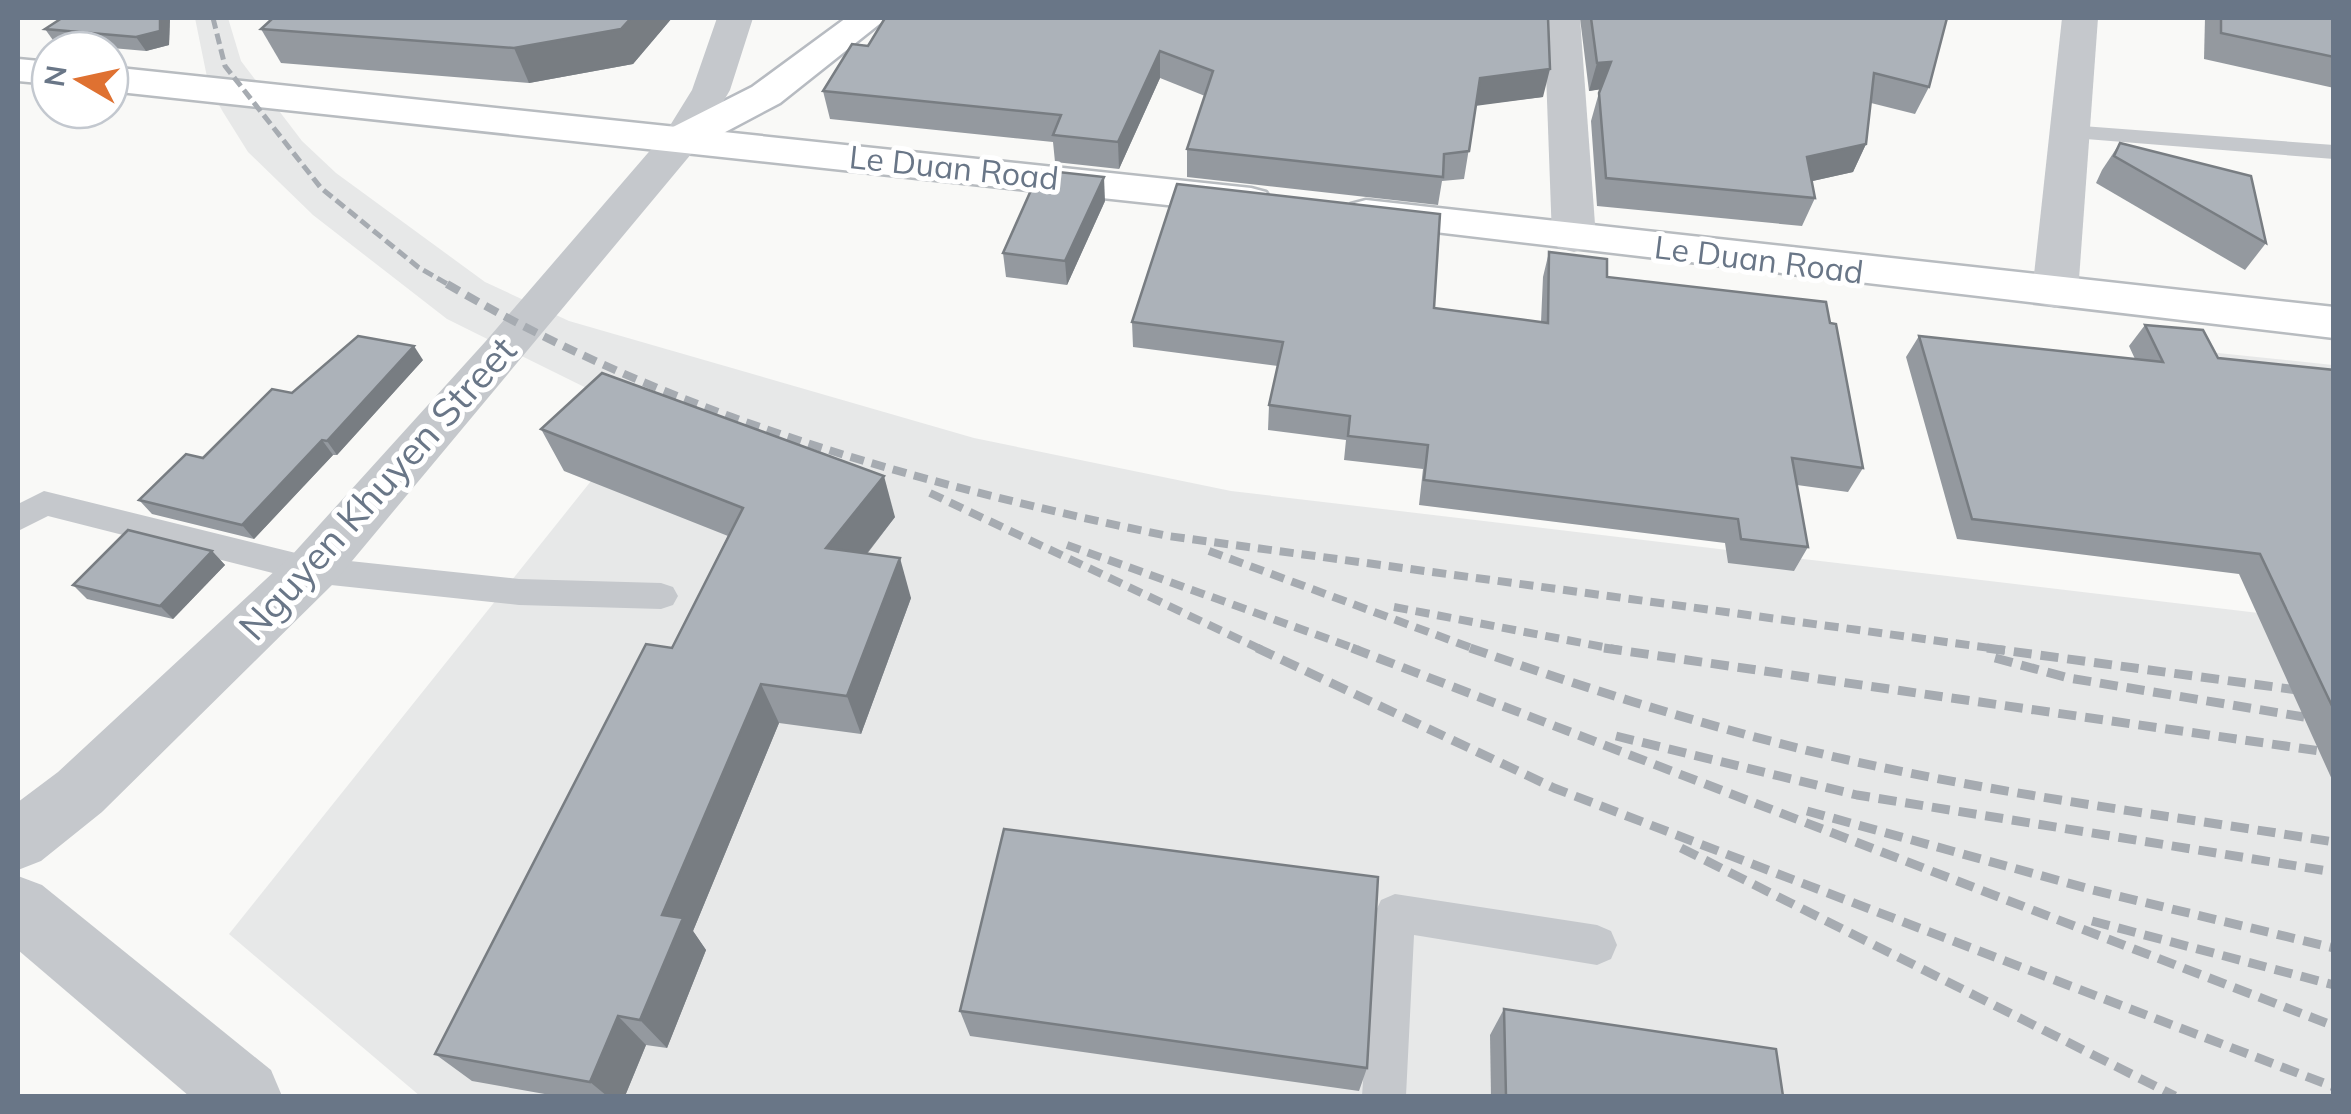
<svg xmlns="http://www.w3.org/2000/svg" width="2351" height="1114" font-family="Mulish,sans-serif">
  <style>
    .built { fill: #e7e8e8 }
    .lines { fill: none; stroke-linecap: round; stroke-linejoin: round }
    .secondary-casing { stroke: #b7bbc1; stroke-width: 5 }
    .primary-casing { stroke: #b8bcc0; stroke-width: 5 }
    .service { fill: #c5c8cc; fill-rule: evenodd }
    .minor { fill: #c5c8cc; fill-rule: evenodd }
    .tertiary { fill: #c5c8cc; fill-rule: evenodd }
    .secondary { fill: #fff; fill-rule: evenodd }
    .primary { fill: #fff; fill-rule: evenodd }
    .rail-far2 { stroke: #a6abb1; stroke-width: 5; stroke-dasharray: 11 5; stroke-linecap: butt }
    .rail-far1 { stroke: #a6abb1; stroke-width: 8; stroke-dasharray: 14 8; stroke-linecap: butt }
    .rail { stroke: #a6abb1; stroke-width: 9; stroke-dasharray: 18 9; stroke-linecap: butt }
    .wall { fill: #94999f }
    .shaded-wall { fill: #787d82 }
    .building { fill: #acb2b9; stroke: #787d82; stroke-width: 2.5 }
    .labels { text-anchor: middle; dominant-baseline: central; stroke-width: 10; stroke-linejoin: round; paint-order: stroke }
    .far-street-label { font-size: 32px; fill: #697687; stroke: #fff }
    .street-label { font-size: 38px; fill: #697687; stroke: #fff }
  </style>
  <rect width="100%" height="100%" fill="#f9f9f7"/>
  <polygon class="built" points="195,18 228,18 241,61 302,141 336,173 485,282 569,321 974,438 1231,491 2284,616 2189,350 2333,365 2333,1096 420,1096 229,934 643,416 447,319 313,215 248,152 223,112 209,87"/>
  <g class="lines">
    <g class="secondary-casing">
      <polygon id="secondary" points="846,18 887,18 780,103 697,147 683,150 669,147 663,138 669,129 752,87"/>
    </g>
    <g class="primary-casing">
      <g id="primary">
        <polygon points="18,59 50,62 50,84 18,81"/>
        <polygon points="110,67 1251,188 1266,192 1272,201 1266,210 1251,214 110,91"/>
        <polygon points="1366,200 2334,307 2334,338 1351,222 1344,213 1351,204"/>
      </g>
    </g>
    <g class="service">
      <polygon points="2069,125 2334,145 2334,159 2061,137 2061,127"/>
      <polygon points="44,491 312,557 519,579 661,583 673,587 678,596 673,605 661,609 519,605 312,583 48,516 18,531 18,504"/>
      <polygon points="1395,894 1597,925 1611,931 1617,945 1611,959 1597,965 1414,935 1406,1096 1362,1096 1375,913 1381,900"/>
    </g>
    <g class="minor">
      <polygon points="1544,18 1580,18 1596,238 1590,248 1574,252 1558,248 1552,238"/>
      <polygon points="18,876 42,885 271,1070 282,1096 189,1096 18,950"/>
    </g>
    <g class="tertiary">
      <polygon points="717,18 753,18 730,90 697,147 332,585 102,812 41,861 18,870 18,802 58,772 292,555 485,342 666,132 692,90"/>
      <polygon points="2062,18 2098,18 2078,293 2071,303 2055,308 2039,303 2032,293"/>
    </g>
    <use href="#secondary" class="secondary"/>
    <use href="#primary" class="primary"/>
    <polyline class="rail-far2" points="213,18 225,66 321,188 418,267 451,286"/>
    <g class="rail-far1">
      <path d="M 447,284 C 670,415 916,484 1168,536 L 2005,650"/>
      <polyline points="930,493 1262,650"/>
      <polyline points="1067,545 1359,650"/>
      <polyline points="1209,551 1477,650"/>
      <polyline points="1394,607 1619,650"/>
    </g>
    <g class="rail">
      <polyline points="1257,648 1554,788 2334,1087"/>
      <polyline points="1352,648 2334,1026"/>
      <path d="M 1470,648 C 1594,691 1720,731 1848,760 C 2008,796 2172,816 2334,842"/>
      <polyline points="1604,648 2334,753"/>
      <polyline points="1987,648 2334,695"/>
      <polyline points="1995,658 2069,678 2334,722"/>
      <polyline points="1616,736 1857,795 2334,872"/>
      <polyline points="1807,811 2093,890 2334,948"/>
      <polyline points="1681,848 2175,1096"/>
      <polyline points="2092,921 2334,985"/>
    </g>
  </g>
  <g class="wall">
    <polygon points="62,18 170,18 169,45 146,51 55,43 45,29"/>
    <polygon points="273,18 672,18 633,64 529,83 281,63 261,29"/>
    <polygon points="885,18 1543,97 1476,105 1464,179 1442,181 1438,205 1187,177 1187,149 1205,96 1160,78 1119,169 1055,162 1053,142 830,119 823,91 868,46"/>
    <polygon points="1580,18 1947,18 1929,87 1915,114 1871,103 1866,144 1853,172 1812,181 1815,198 1802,226 1597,206 1591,121 1600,89 1589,91"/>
    <polygon points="2205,18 2334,18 2334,88 2204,59"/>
    <polygon points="2120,143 2266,243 2245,270 2096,183 2102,170"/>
    <polygon points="1105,201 1067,285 1006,277 1003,253"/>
    <polygon points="1549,252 1607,277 1830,323 1863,468 1848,492 1797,485 1808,547 1794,571 1728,563 1725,543 1419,505 1423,469 1344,460 1346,440 1268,430 1269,405 1278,366 1133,347 1132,322 1434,308 1541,322 1543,277"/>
    <polygon points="2145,325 2218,358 2334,370 2334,784 2239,574 1957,539 1906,357 1919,336 2135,359 2129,346"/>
    <polygon points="423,360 337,455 333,455 254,539 152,514 139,500 203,458 292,393"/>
    <polygon points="541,429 895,517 867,554 911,598 861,734 779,723 693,931 706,950 667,1048 646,1045 625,1096 556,1096 472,1081 435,1054 672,648 728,536 564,471"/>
    <polygon points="212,551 225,565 173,619 87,599 73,585"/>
    <polygon points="1504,1009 1783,1096 1491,1096 1490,1035"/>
    <polygon points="960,1011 1367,1068 1359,1091 970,1036"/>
  </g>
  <g class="shaded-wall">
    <polygon points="160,18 170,18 169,45 146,51 136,37"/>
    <polygon points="631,18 672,18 633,64 529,83 514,48"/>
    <polygon points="1160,51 1160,78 1119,169 1118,142"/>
    <polygon points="1611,62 1603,89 1589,91 1597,63"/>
    <polygon points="1550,69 1543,97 1475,106 1480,78"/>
    <polygon points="1866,144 1853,172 1795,185 1807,157"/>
    <polygon points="1104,177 1105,201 1067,285 1065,261"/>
    <polygon points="414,346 423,360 337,455 327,441"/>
    <polygon points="322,440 333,455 254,539 242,525"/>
    <polygon points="884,476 895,517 839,589 826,548"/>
    <polygon points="212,551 225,565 173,619 160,606"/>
    <polygon points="900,558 911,598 861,734 847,696"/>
    <polygon points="761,684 779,723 693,931 706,950 667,1048 640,1020 662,915"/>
    <polygon points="618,1016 646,1045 625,1096 607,1096 590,1082"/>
  </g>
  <g class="building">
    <polygon points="62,18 160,18 160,31 136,37 45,29"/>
    <polygon points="273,18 631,18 621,29 514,48 261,29"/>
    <polygon points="885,18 1548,18 1550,69 1480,78 1469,151 1444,154 1443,177 1187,149 1213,71 1160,51 1118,142 1053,135 1061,115 823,91 852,44 868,46"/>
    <polygon points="1591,18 1947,18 1929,87 1874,73 1866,144 1807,157 1815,198 1606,178 1599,93 1611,62 1597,63"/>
    <polygon points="2221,18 2334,18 2334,57 2221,33"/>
    <polygon points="2120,143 2251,176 2266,243 2114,156"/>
    <polygon points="1040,170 1104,177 1065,261 1003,253"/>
    <polygon points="1177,184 1440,214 1434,308 1548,323 1549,252 1607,259 1607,277 1826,302 1830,323 1836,324 1863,468 1792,458 1808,547 1741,539 1738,519 1424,480 1428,445 1348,436 1350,416 1269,405 1283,342 1132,322"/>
    <polygon points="2145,325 2203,330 2218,358 2334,370 2334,710 2260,554 1972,519 1919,336 2163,362"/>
    <polygon points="358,336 414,346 327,441 322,440 242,525 139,500 186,454 203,458 272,389 292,393"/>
    <polygon points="602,373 884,476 826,548 900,558 847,696 761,684 662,915 683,918 640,1020 618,1016 590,1082 435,1054 646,644 672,648 743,508 541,429"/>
    <polygon points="128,530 212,551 160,606 73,585"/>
    <polygon points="1004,829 1378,877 1367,1068 960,1011"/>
    <polygon points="1504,1009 1776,1049 1783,1096 1506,1096"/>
  </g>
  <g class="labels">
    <g class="far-street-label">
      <text transform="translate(954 167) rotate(6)">Le Duan Road</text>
      <text transform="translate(1759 259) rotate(7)">Le Duan Road</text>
    </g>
    <g class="street-label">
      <text transform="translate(377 488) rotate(-48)">Nguyen Khuyen Street</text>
    </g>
  </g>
  <rect width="2351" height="1114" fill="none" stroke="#697687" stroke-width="40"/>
  <g transform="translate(80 80) rotate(279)"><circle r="48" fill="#ffffff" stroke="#c3c8cf" stroke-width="2.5"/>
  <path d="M0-8L18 38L0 25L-18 38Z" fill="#df7131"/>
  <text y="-15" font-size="28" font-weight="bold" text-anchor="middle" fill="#697687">N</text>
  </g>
</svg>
